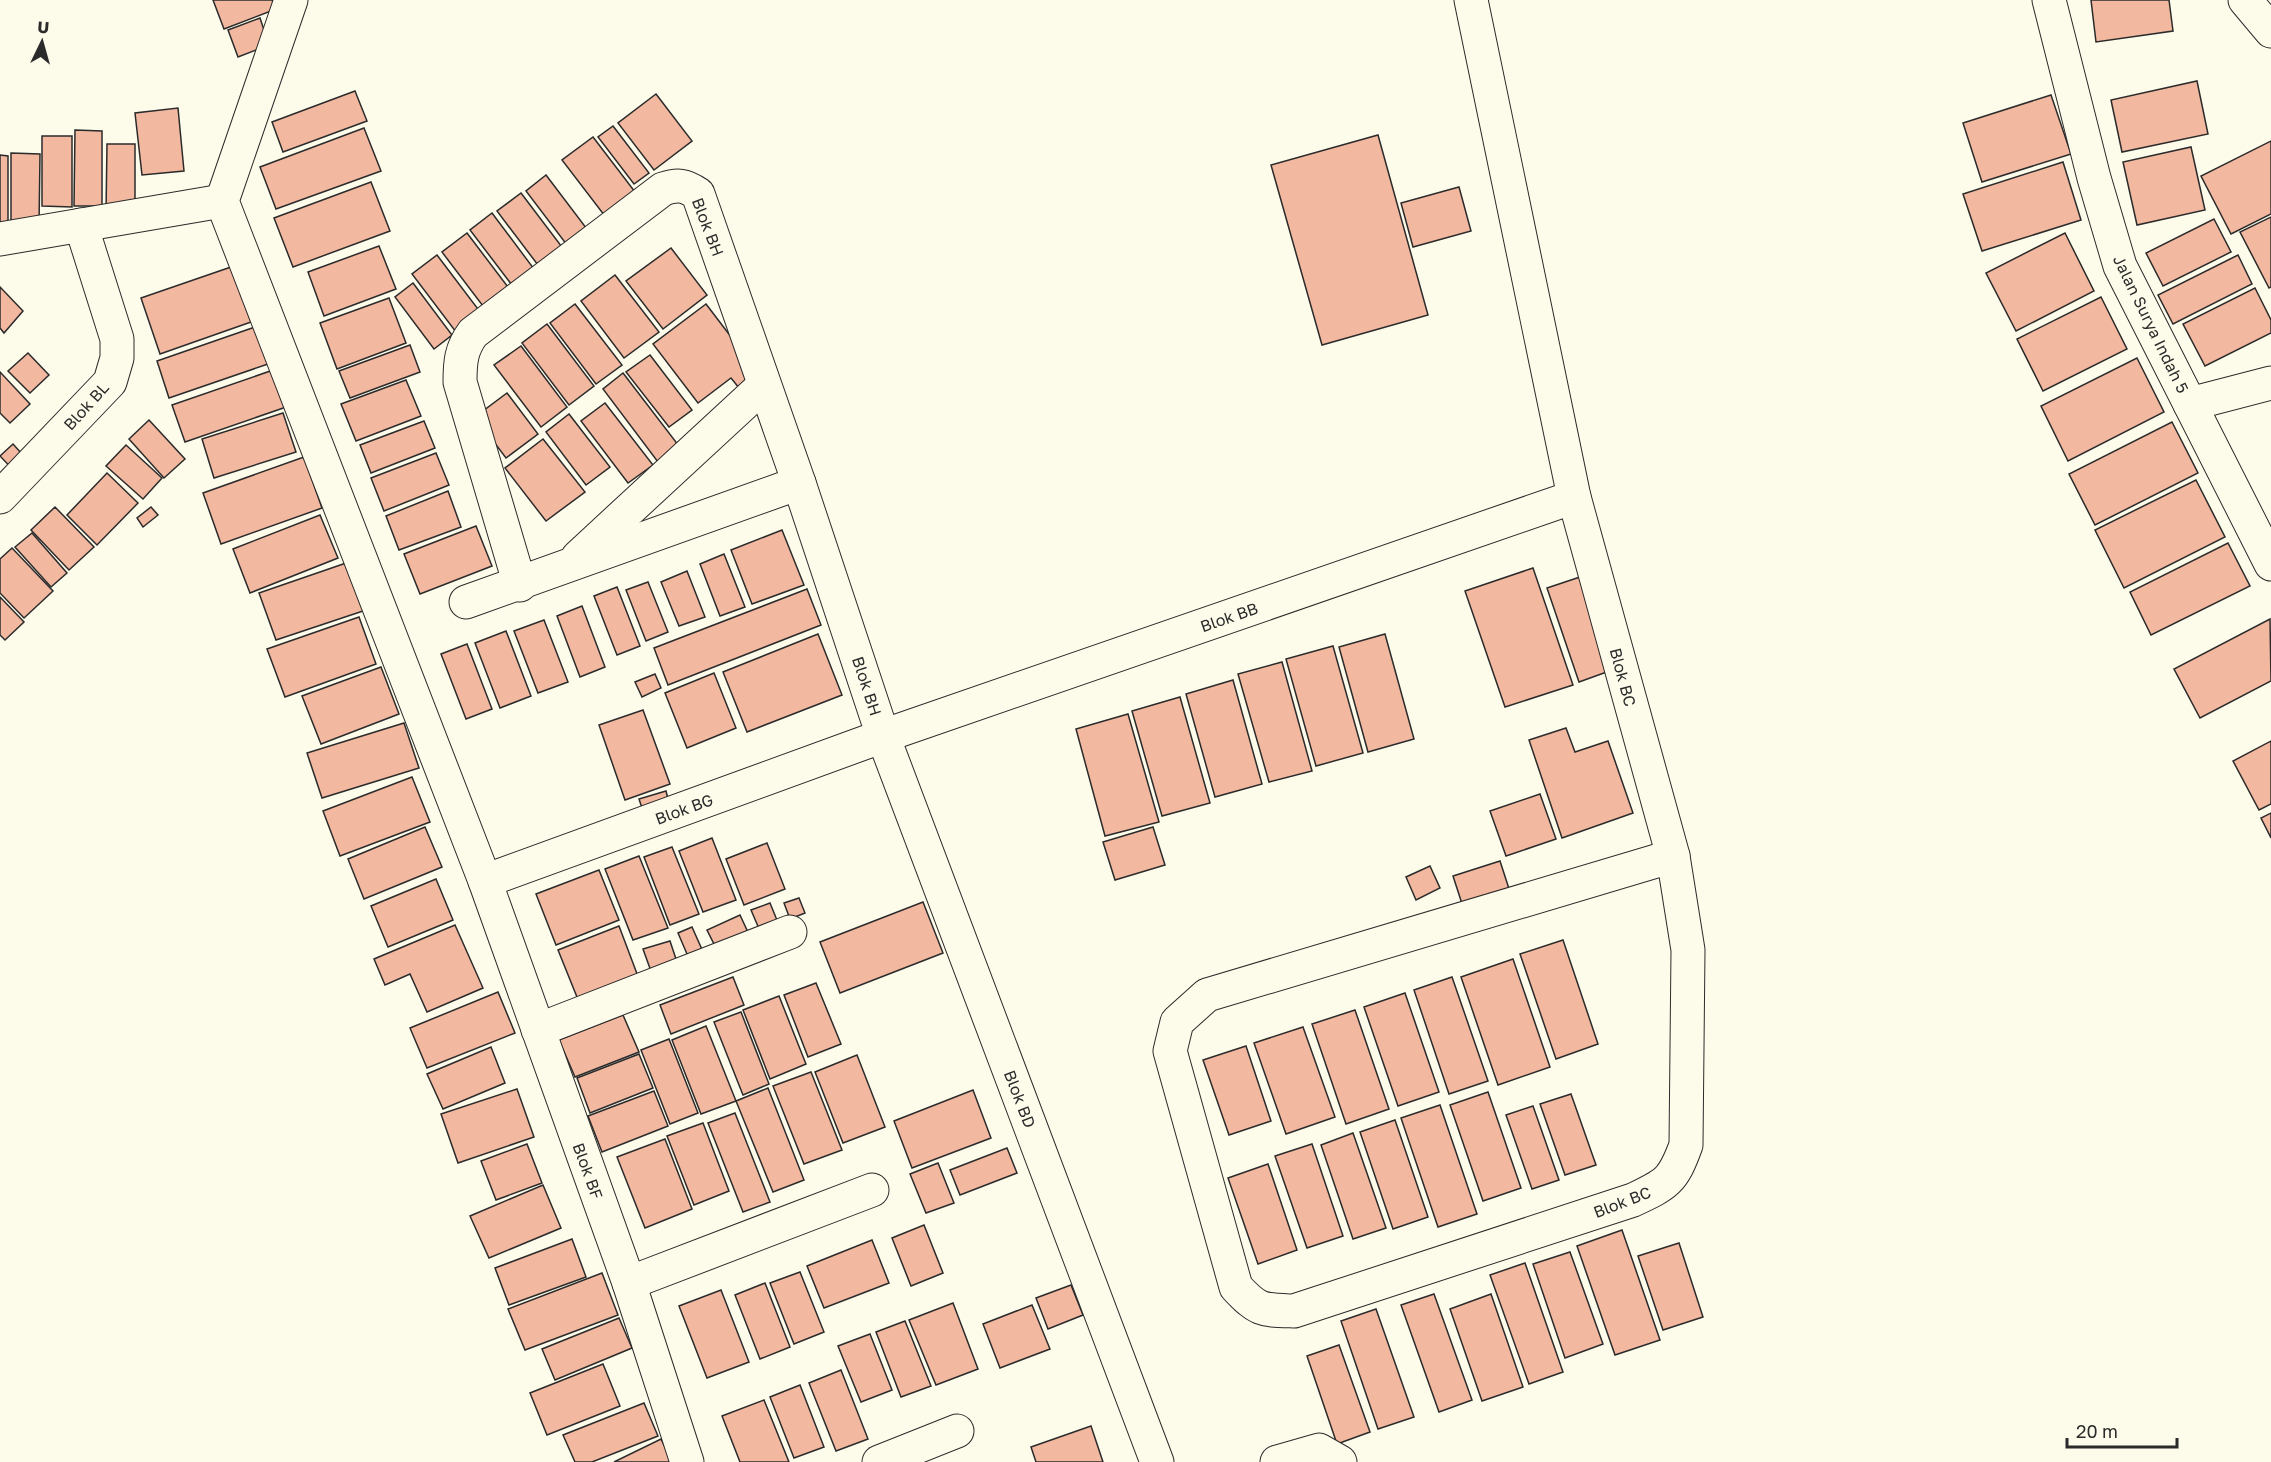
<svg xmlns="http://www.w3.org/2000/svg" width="2271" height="1462" font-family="'Golos Text',sans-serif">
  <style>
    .building { fill: #f2b8a0; stroke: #2b2b2b; stroke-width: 1.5 }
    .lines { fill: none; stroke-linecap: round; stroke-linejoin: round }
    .minor-casing { stroke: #2b2b2b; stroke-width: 35 }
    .minor { stroke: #fdfbea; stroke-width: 33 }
    .labels { text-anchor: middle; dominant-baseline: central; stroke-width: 4.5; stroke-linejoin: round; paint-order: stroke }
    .street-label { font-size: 16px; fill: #2b2b2b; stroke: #fdfbea }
  </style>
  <rect width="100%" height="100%" fill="#fdfbea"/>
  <g class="building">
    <polygon points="213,0 272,0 276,9 224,29"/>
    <polygon points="2091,0 2169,0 2173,31 2096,42"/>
    <polygon points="260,18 269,45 238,57 228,30"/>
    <polygon points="2197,81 2208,134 2122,152 2111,100"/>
    <polygon points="355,91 367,121 283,152 272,122"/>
    <polygon points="656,94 692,141 654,170 618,123"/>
    <polygon points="2051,95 2071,154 1982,182 1963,123"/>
    <polygon points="178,108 184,171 142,175 135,113"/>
    <polygon points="613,126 649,173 634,184 598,137"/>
    <polygon points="364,128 381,171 276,209 260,167"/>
    <polygon points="75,130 102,131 102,206 74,206"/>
    <polygon points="1378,135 1428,315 1322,345 1271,165"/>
    <polygon points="42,136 72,136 72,207 42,206"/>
    <polygon points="593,137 642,201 611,224 562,160"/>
    <polygon points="2271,141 2271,214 2231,234 2201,176"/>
    <polygon points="107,144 135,144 135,212 106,212"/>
    <polygon points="2191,147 2205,210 2137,225 2123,162"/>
    <polygon points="11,153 40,154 39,226 11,226"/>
    <polygon points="0,155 8,156 8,226 0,226"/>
    <polygon points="2063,162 2081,220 1982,251 1963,194"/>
    <polygon points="546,175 590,233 570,249 526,191"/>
    <polygon points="371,182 390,231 293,267 274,218"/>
    <polygon points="1459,187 1471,231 1413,247 1401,203"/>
    <polygon points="521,193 565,251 541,269 497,211"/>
    <polygon points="492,213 537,273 515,289 470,230"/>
    <polygon points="2271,217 2271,287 2269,288 2240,232"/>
    <polygon points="2214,219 2231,252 2163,286 2146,253"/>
    <polygon points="467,233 514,295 489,314 442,252"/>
    <polygon points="2065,233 2094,291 2016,331 1986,273"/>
    <polygon points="379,246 396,289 324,316 308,272"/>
    <polygon points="671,248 707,295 663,329 626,281"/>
    <polygon points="437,255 484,317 459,336 412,274"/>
    <polygon points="2238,255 2252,284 2173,324 2158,295"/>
    <polygon points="231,267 251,322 160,354 141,298"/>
    <polygon points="615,275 659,332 624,358 581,301"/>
    <polygon points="413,283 452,335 434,349 395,297"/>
    <polygon points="0,287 23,311 4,333 0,328"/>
    <polygon points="2255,288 2271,320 2271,333 2205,366 2183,324"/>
    <polygon points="2101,297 2127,349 2043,391 2017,339"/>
    <polygon points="389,298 406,343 337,369 320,323"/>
    <polygon points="575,304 622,365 596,384 550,323"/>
    <polygon points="706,304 751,363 744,394 731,378 698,403 653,344"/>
    <polygon points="547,324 594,386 569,405 522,343"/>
    <polygon points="255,327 268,364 169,398 157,361"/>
    <polygon points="410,345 420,372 350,398 339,371"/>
    <polygon points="521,346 567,407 541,427 494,365"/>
    <polygon points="28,353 49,375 30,393 8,371"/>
    <polygon points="650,355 692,410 669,427 626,372"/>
    <polygon points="2137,358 2164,412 2068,461 2041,406"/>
    <polygon points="279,368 292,405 185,442 172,405"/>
    <polygon points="0,372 30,404 10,423 0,413"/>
    <polygon points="623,373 679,446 658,462 603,389"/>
    <polygon points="406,380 421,416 356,441 341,404"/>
    <polygon points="507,393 538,434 506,458 475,417"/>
    <polygon points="605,403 653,465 628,483 581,421"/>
    <polygon points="283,413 296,452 214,478 202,439"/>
    <polygon points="569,414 610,467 586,485 546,432"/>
    <polygon points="149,420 185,459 164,478 129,439"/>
    <polygon points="424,421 435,448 371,473 360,445"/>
    <polygon points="2172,422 2198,473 2095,525 2069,474"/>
    <polygon points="543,439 585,492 546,521 505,468"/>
    <polygon points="13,444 31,464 18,475 0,456"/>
    <polygon points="126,445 162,478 143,499 106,466"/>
    <polygon points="436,453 449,485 384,511 371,478"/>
    <polygon points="304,457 322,508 221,544 203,493"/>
    <polygon points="107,473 138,503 97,545 67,515"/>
    <polygon points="2196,480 2225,537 2124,588 2095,530"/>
    <polygon points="448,491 461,527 399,550 386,516"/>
    <polygon points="55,507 94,547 69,570 31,530"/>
    <polygon points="151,507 158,515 143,527 137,518"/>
    <polygon points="320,515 338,558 250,593 233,549"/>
    <polygon points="476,526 492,566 420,594 404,554"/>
    <polygon points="782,530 804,585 752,604 731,550"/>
    <polygon points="32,533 67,573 51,587 15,547"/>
    <polygon points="2228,543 2250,586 2151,635 2130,592"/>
    <polygon points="12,548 53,591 24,618 0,593 0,559"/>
    <polygon points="724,554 745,607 720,616 700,564"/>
    <polygon points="349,562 366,610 276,640 259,593"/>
    <polygon points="1533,568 1573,685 1505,707 1465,591"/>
    <polygon points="687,571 705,617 679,626 661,582"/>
    <polygon points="1583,576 1615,669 1579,682 1547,588"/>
    <polygon points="648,582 668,632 646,641 626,590"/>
    <polygon points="617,587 640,646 617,655 594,596"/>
    <polygon points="807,589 821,625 668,685 654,648"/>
    <polygon points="0,597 24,622 5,640 0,635"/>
    <polygon points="582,606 605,667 580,677 557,616"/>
    <polygon points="359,617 376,664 285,697 267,649"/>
    <polygon points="2270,619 2271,681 2200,718 2174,669"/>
    <polygon points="544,620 568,682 538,693 514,631"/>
    <polygon points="506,631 531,696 500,708 475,643"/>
    <polygon points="818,634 842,695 747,732 723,672"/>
    <polygon points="1385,634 1414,739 1368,752 1339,647"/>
    <polygon points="467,644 492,709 466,719 441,654"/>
    <polygon points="1333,646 1363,753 1316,766 1286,659"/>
    <polygon points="1282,662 1312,771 1269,782 1238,674"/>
    <polygon points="381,667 399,714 321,744 302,696"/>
    <polygon points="714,673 736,728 687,748 665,693"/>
    <polygon points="655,674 661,688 642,697 635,682"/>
    <polygon points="1233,680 1262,784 1215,797 1186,694"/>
    <polygon points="1180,697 1210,803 1162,816 1132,711"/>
    <polygon points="643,710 670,784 625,800 599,725"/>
    <polygon points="1128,714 1159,822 1105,836 1076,729"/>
    <polygon points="404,723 419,768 322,798 307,753"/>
    <polygon points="1566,728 1575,752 1608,741 1633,813 1562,838 1529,740"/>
    <polygon points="2271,741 2271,804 2259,810 2233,761"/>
    <polygon points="412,777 430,822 340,856 323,811"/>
    <polygon points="666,791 670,807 644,814 639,799"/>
    <polygon points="1540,794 1556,839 1506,856 1490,811"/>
    <polygon points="2271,813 2271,838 2261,818"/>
    <polygon points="425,827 442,867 364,899 348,859"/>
    <polygon points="1153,827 1165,865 1115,880 1103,842"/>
    <polygon points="712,838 736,900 703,912 679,851"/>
    <polygon points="767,843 785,889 744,905 726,859"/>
    <polygon points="672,847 699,914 670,925 644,857"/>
    <polygon points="639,856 668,928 633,940 605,869"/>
    <polygon points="1500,861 1512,898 1465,913 1453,876"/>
    <polygon points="1430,866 1440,888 1416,900 1406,877"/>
    <polygon points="599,870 619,920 556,945 536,894"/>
    <polygon points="436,879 453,920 388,947 371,906"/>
    <polygon points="799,898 805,913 790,919 784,903"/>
    <polygon points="923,902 943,953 840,993 820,942"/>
    <polygon points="770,903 781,930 763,938 751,910"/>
    <polygon points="740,915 752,941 720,956 707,930"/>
    <polygon points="455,925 483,988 427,1012 410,974 385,985 374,959"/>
    <polygon points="619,926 639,979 579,1002 558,950"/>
    <polygon points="692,927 704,954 690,961 678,933"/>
    <polygon points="1563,940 1598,1044 1556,1059 1520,954"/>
    <polygon points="670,941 678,965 652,974 643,949"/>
    <polygon points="1513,959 1550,1067 1498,1085 1461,977"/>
    <polygon points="733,977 744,1005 671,1034 660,1005"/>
    <polygon points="1452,977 1488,1081 1449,1094 1414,990"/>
    <polygon points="816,983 841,1044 808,1057 784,995"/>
    <polygon points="498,992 515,1033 427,1068 410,1028"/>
    <polygon points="1405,993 1439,1092 1398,1106 1364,1007"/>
    <polygon points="779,996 806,1064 770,1079 743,1010"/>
    <polygon points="1355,1010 1389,1109 1346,1124 1312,1024"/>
    <polygon points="741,1012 769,1084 743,1095 714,1022"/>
    <polygon points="623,1015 639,1052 575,1077 559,1040"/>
    <polygon points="706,1026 736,1101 701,1114 672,1040"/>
    <polygon points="1303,1027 1335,1117 1286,1134 1254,1043"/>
    <polygon points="669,1039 698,1113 670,1124 641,1050"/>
    <polygon points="1246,1046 1271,1121 1229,1135 1203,1060"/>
    <polygon points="491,1047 505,1083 443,1109 427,1074"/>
    <polygon points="639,1054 653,1088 590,1113 577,1078"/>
    <polygon points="857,1055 885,1127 843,1143 815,1072"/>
    <polygon points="811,1072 842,1150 804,1164 773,1086"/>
    <polygon points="768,1088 804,1180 773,1192 736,1101"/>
    <polygon points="517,1089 534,1137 458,1163 441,1114"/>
    <polygon points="973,1090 991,1138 912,1168 894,1121"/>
    <polygon points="654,1091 668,1126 602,1152 588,1116"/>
    <polygon points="1488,1092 1521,1188 1483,1201 1450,1105"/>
    <polygon points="1571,1094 1596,1165 1565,1175 1540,1104"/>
    <polygon points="1440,1105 1477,1214 1438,1227 1401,1118"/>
    <polygon points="1533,1106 1559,1180 1532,1189 1506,1115"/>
    <polygon points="735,1113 770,1202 743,1212 708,1123"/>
    <polygon points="1395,1120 1428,1217 1393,1229 1360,1132"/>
    <polygon points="703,1123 729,1191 694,1205 667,1136"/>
    <polygon points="1353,1133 1386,1228 1353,1239 1321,1145"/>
    <polygon points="665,1139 692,1209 645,1228 617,1157"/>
    <polygon points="527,1144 542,1183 496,1200 481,1161"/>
    <polygon points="1312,1144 1343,1236 1307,1248 1275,1156"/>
    <polygon points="1007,1148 1017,1173 960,1195 950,1170"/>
    <polygon points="938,1163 954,1203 926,1213 910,1174"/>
    <polygon points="1268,1164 1297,1250 1258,1264 1228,1178"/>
    <polygon points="543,1185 561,1228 489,1258 470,1216"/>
    <polygon points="924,1225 943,1273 911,1286 892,1238"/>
    <polygon points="1622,1230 1660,1340 1615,1355 1577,1246"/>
    <polygon points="572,1239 586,1277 509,1305 495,1268"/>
    <polygon points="872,1240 889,1283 824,1308 807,1266"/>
    <polygon points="1679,1243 1703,1317 1663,1330 1638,1256"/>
    <polygon points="1570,1252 1603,1344 1565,1358 1533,1264"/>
    <polygon points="1525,1263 1563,1372 1529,1384 1490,1275"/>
    <polygon points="800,1272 824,1332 794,1344 770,1283"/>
    <polygon points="602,1273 618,1315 525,1350 508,1309"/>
    <polygon points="765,1283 790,1347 760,1359 735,1295"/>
    <polygon points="1071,1285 1083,1315 1048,1329 1036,1298"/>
    <polygon points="721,1290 749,1362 707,1378 679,1306"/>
    <polygon points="1434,1294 1472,1400 1439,1412 1401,1305"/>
    <polygon points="1491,1294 1523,1387 1482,1401 1450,1309"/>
    <polygon points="953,1303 978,1369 936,1385 909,1320"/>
    <polygon points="1032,1305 1050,1349 1000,1368 983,1324"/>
    <polygon points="1376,1309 1414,1417 1378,1429 1341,1321"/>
    <polygon points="619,1318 632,1348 555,1380 542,1349"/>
    <polygon points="905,1321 931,1386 901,1397 876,1332"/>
    <polygon points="870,1334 892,1390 861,1402 838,1346"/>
    <polygon points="1339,1345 1370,1432 1337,1444 1307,1356"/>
    <polygon points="603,1364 620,1406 547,1435 530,1393"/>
    <polygon points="841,1370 868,1439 836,1451 809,1383"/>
    <polygon points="800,1385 824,1447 794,1458 770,1397"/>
    <polygon points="764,1400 789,1462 740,1462 722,1416"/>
    <polygon points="644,1403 658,1436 592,1462 575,1462 563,1435"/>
    <polygon points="1091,1426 1103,1462 1036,1462 1031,1447"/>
    <polygon points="661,1439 672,1462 614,1462"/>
  </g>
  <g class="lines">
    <g class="minor-casing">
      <g id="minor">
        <polyline points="291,0 222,201 485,881 629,1283 687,1462"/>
        <polyline points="1471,0 1574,497 1673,856"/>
        <polyline points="2049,0 2094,178 2120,266 2271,564"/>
        <polyline points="2245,0 2271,31"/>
        <polyline points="0,239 222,201"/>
        <polyline points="2190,404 2271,383"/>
        <polyline points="0,497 110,382 117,358 117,339 81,225"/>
        <polyline points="578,557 764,385"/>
        <path d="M 520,585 L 460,382 C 460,362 461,349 473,333 L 663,189 C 678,184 685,185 698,194 L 799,483 L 883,736 L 1157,1462"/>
        <polyline points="466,602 799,483"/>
        <path d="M 1673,856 L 1688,950 L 1686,1145 C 1673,1181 1667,1184 1633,1200 L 1294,1311 C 1262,1310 1258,1311 1236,1287 L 1170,1051 L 1177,1022 L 1207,995 Z"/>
        <polyline points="485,881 883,736 1574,497"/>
        <polyline points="538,1030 790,932"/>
        <polyline points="629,1283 872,1190"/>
        <polyline points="879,1462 957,1431"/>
        <polyline points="1277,1462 1319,1450 1340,1462"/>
      </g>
    </g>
    <use href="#minor" class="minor"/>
  </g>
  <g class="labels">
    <g class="street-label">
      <text transform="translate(708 227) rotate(69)">Blok BH</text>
      <text transform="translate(2151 324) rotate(64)">Jalan Surya Indah 5</text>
      <text transform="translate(86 406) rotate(-48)">Blok BL</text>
      <text transform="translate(1229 617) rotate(-19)">Blok BB</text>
      <text transform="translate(1623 677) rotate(75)">Blok BC</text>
      <text transform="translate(867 686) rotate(72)">Blok BH</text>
      <text transform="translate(684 809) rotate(-20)">Blok BG</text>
      <text transform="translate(1020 1099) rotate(69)">Blok BD</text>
      <text transform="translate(588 1171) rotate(70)">Blok BF</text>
      <text transform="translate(1622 1202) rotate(-21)">Blok BC</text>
    </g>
  </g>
  <g transform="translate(42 42) rotate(5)" stroke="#fdfbea" stroke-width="4.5" paint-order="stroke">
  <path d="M0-4.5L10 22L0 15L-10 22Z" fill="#2b2b2b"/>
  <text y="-9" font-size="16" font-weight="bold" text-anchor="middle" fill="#2b2b2b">U</text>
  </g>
  <path d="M2067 1438v9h110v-9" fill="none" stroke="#2b2b2b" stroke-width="3"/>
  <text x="2076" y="1438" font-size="18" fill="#2b2b2b" stroke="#fdfbea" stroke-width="4.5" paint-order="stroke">20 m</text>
</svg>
